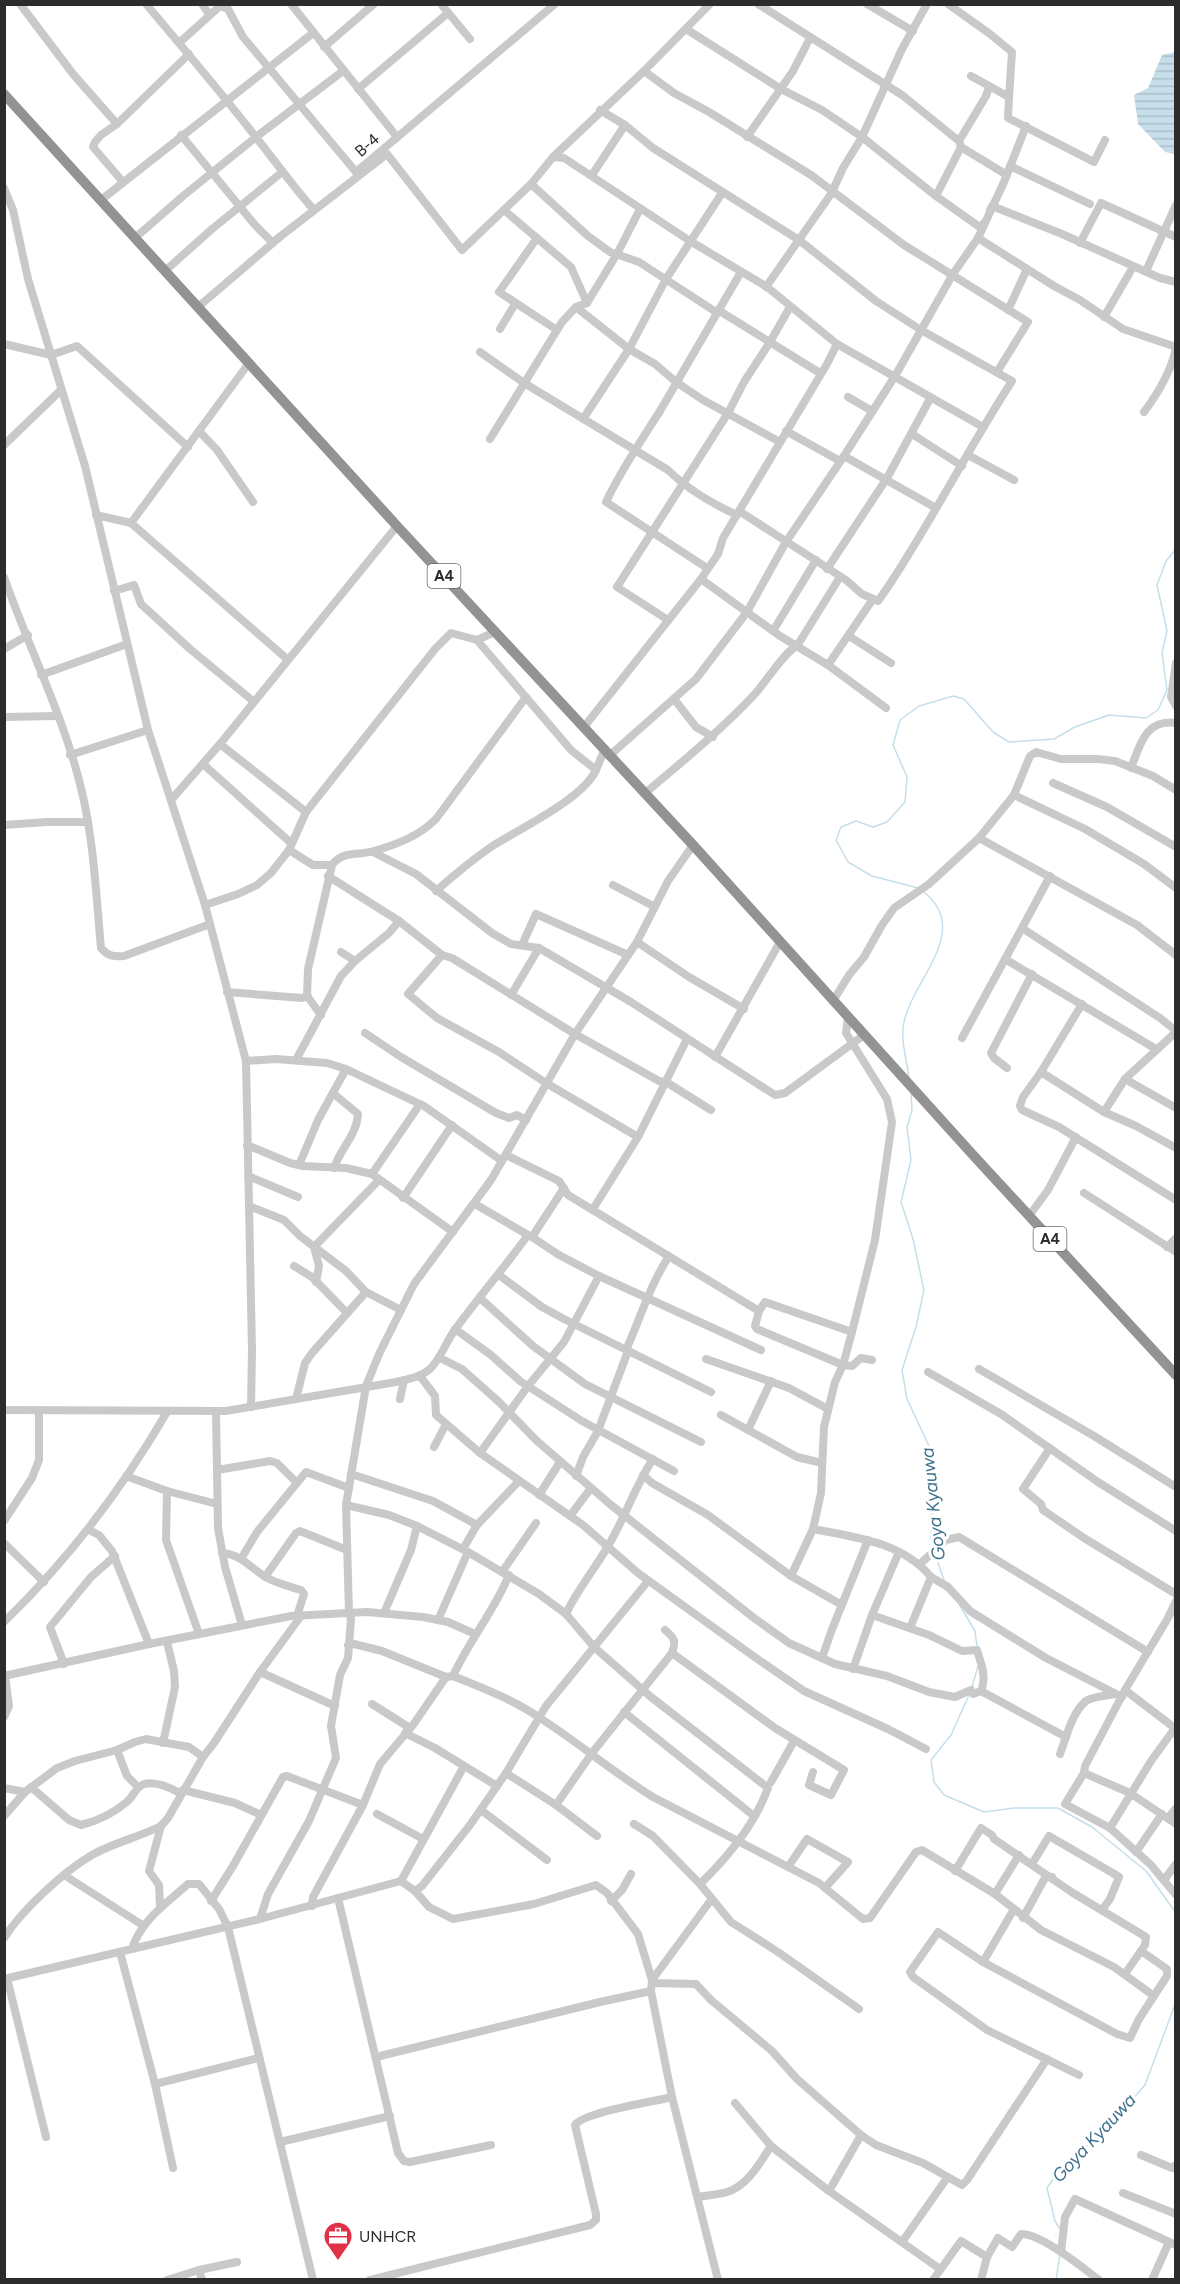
<svg xmlns="http://www.w3.org/2000/svg" width="1180" height="2284" font-family="Figtree,sans-serif">
  <style>
    .water { fill: url(#water-rules) }
    .lines { fill: none; stroke-linecap: round; stroke-linejoin: round }
    .stream { stroke: #c6deea; stroke-width: 1.5 }
    .minor { stroke: #c9c9c9; stroke-width: 8 }
    .highway { stroke: #939393; stroke-width: 10 }
    .labels { text-anchor: middle; dominant-baseline: central; stroke-width: 6; stroke-linejoin: round; paint-order: stroke }
    .shield { fill: #fff; stroke: #6b6b6b; stroke-width: 1.5 }
    .shield-label { font-size: 15px; font-weight: bold; fill: #2c2c2c }
    .street-label { font-size: 16px; fill: #2c2c2c; stroke: #fff }
    .poi-label { font-size: 16px; fill: #2c2c2c; stroke: #fff; text-anchor: start }
    .water-label { font-size: 18px; font-style: italic; fill: #3d718c; stroke: #fff }
  </style>
  <defs>
    <pattern id="water-rules" width="6" height="5" patternUnits="userSpaceOnUse" patternTransform="scale(1.5)"><rect width="6" height="5" fill="#c6deea"/><path d="M0 2.5h6" fill="none" stroke="#aabfc9"/></pattern>
  </defs>
  <rect width="100%" height="100%" fill="#fff"/>
  <polygon class="water" points="1175,52 1176,52 1175,154 1165,152 1138,124 1134,95 1148,88 1162,55"/>
  <g class="lines">
    <g class="stream">
      <polyline points="918,888 872,876 848,862 836,840 841,827 856,821 873,827 887,822 905,802 907,777 893,745 900,720 919,706 953,696 964,699 993,732 1009,742 1054,739 1075,727 1109,715 1146,718 1158,710 1167,690 1162,653 1167,631 1157,585 1166,561 1176,549"/>
      <path d="M 909,1078 C 907,1060 900,1040 904,1022 C 913,979 972,931 924,892"/>
      <polyline points="911,1094 912,1110 907,1127 911,1160 901,1202 913,1239 924,1290 916,1327 902,1370 907,1399 929,1446 934,1485 931,1538 933,1546"/>
      <polyline points="935,1554 944,1580"/>
      <polyline points="959,1604 975,1631 977,1646"/>
      <polyline points="972,1687 978,1666"/>
      <polyline points="969,1695 951,1735 931,1760 934,1782 944,1795 984,1812 1014,1808 1058,1808 1092,1827 1146,1871 1176,1913"/>
      <polyline points="1060,2229 1055,2221 1047,2188 1061,2168 1088,2145 1108,2118 1129,2103 1145,2085 1176,2002"/>
      <polyline points="1056,2280 1060,2254"/>
    </g>
    <g class="minor">
      <polyline points="20,4 73,74 117,124"/>
      <path d="M 146,4 C 183,48 220,91 255,136 C 275,161 292,185 313,209"/>
      <polyline points="202,4 209,14"/>
      <polyline points="291,4 397,137"/>
      <polyline points="441,4 470,39"/>
      <polyline points="758,4 902,95 959,141 961,147 1007,175"/>
      <polyline points="867,4 913,31"/>
      <polyline points="948,4 990,34 1012,52 1009,97"/>
      <polyline points="686,29 781,89 822,110 862,137 936,196 981,228 983,224"/>
      <polyline points="179,43 220,6 228,9 243,37 356,172"/>
      <polyline points="324,47 374,4"/>
      <polyline points="644,71 674,93 709,112 811,175 904,245 1028,322 997,372"/>
      <polyline points="971,76 1009,97 1008,118 1094,162 1105,140"/>
      <polyline points="358,89 448,13"/>
      <path d="M 600,110 L 625,125 L 653,148 L 799,240 L 876,301 L 921,330 L 1012,381 C 979,432 950,486 918,539 C 905,560 893,581 878,601 L 862,594 L 846,580 L 739,511"/>
      <polyline points="181,135 255,225 273,243"/>
      <polyline points="747,137 793,71 810,38"/>
      <polyline points="959,141 986,96 989,87"/>
      <polyline points="553,157 564,158 690,241 767,287 837,344 983,427"/>
      <polyline points="1010,166 1090,204"/>
      <polyline points="356,172 555,4"/>
      <polyline points="592,175 625,125"/>
      <polyline points="123,182 93,147 95,142 101,135 117,124 189,54"/>
      <polyline points="531,184 588,236 610,252 639,262 716,312"/>
      <polyline points="4,188 13,210 28,279 85,466 148,730 205,905 246,1061 252,1350 251,1407"/>
      <polyline points="936,196 961,147"/>
      <polyline points="101,200 313,33"/>
      <polyline points="504,210 571,267 587,303"/>
      <polyline points="990,210 992,206 1062,234 1160,278 1176,282"/>
      <polyline points="135,238 183,196 256,137 343,71"/>
      <polyline points="537,238 499,292 557,330"/>
      <polyline points="978,238 1054,286 1080,300 1123,329 1176,347"/>
      <polyline points="277,239 387,154 462,250 531,184 553,157 644,71 710,4"/>
      <polyline points="1080,243 1101,203 1176,237"/>
      <polyline points="165,271 212,229 281,173"/>
      <polyline points="1146,271 1176,205"/>
      <polyline points="766,287 831,194 843,168 862,137 902,49 927,4"/>
      <polyline points="198,307 281,236"/>
      <polyline points="576,307 629,349 655,364 676,382 703,400 780,442"/>
      <polyline points="718,310 820,373"/>
      <polyline points="1008,310 1027,269"/>
      <polyline points="1104,317 1133,267"/>
      <polyline points="500,329 515,304"/>
      <polyline points="4,344 51,355 77,346 188,447"/>
      <path d="M 480,352 L 524,383 L 668,470 C 688,490 711,503 737,515"/>
      <polyline points="848,397 872,411"/>
      <path d="M 1144,412 C 1159,392 1171,372 1176,348"/>
      <polyline points="583,419 629,349 666,279 722,193"/>
      <polyline points="199,431 217,450 253,502"/>
      <polyline points="786,431 840,461"/>
      <polyline points="912,434 962,466"/>
      <polyline points="490,439 562,322 576,307 587,303 617,254 640,209"/>
      <polyline points="4,445 61,390"/>
      <polyline points="968,455 1014,480"/>
      <polyline points="844,456 936,508"/>
      <polyline points="96,515 131,523 287,659"/>
      <polyline points="131,523 249,363"/>
      <path d="M 707,568 L 606,502 C 621,470 641,441 660,411 C 687,365 714,318 741,272"/>
      <polyline points="827,569 887,478 931,397"/>
      <path d="M 4,577 C 28,646 64,717 81,788 C 94,840 96,895 101,948 C 108,956 113,957 124,956 L 210,924"/>
      <polyline points="701,579 780,636 828,665 886,708"/>
      <polyline points="114,591 134,585 141,604 190,649 253,701"/>
      <polyline points="668,620 617,587 728,413 744,382 770,342 790,307"/>
      <polyline points="773,631 816,560"/>
      <polyline points="849,636 891,663"/>
      <polyline points="477,640 571,750 596,770 604,751"/>
      <polyline points="4,649 28,635"/>
      <polyline points="1176,663 1171,697 1176,706"/>
      <polyline points="828,665 873,599"/>
      <polyline points="41,675 127,644"/>
      <polyline points="674,699 696,727 713,737"/>
      <polyline points="4,717 58,716"/>
      <polyline points="584,727 701,579 718,554 723,538 827,364 837,344"/>
      <polyline points="220,744 306,812"/>
      <polyline points="70,755 148,730"/>
      <polyline points="609,756 696,679 747,612 786,542 844,456 895,376 953,274 978,238 1004,182 1026,126"/>
      <polyline points="203,764 291,843"/>
      <path d="M 1131,768 C 1140,745 1145,719 1176,723"/>
      <polyline points="1053,783 1107,807 1176,847"/>
      <path d="M 644,794 C 682,762 720,731 754,695 C 766,682 784,652 797,646 L 840,577"/>
      <polyline points="1014,795 1085,829 1144,864 1176,888"/>
      <polyline points="171,800 220,744 397,526"/>
      <polyline points="4,825 47,822 88,822"/>
      <polyline points="979,838 1137,925 1176,955"/>
      <path d="M 289,850 L 313,865 L 332,865 C 343,850 358,856 374,851 C 398,844 419,836 436,819 L 526,697"/>
      <polyline points="373,852 416,874 492,933 511,944 539,948 631,1002 775,1095 785,1093 864,1035"/>
      <polyline points="328,876 399,921 442,955 452,958 575,1034 659,1081 666,1082 711,1110"/>
      <polyline points="1050,876 1022,928 1160,1018 1176,1031"/>
      <polyline points="613,885 655,907"/>
      <path d="M 436,891 C 454,875 472,860 491,847 C 519,829 583,799 596,770"/>
      <polyline points="205,905 238,894 257,885 271,873 289,850 306,812 435,649 451,633 477,640 495,632"/>
      <polyline points="637,942 689,977 744,1009"/>
      <polyline points="522,945 536,914 628,955"/>
      <polyline points="341,952 355,961 389,933 399,921"/>
      <polyline points="442,955 408,994 437,1018 499,1052 546,1083 638,1137"/>
      <polyline points="1005,959 1156,1049"/>
      <polyline points="227,992 302,998 308,996"/>
      <polyline points="511,995 539,948"/>
      <polyline points="833,1001 849,975 864,957 882,925 894,908 929,884 979,838 1014,795 1030,756 1036,752 1061,759 1098,759 1115,761 1153,776 1176,790"/>
      <polyline points="1082,1004 1041,1072 1023,1097 1020,1106 1022,1110 1059,1127 1176,1200"/>
      <polyline points="321,1015 307,996 308,969 332,865"/>
      <polyline points="848,1017 846,1033 887,1099 892,1122 875,1240 852,1332"/>
      <polyline points="365,1033 401,1057 496,1113 509,1118 517,1115 526,1120"/>
      <polyline points="962,1038 1022,928"/>
      <polyline points="715,1057 780,942"/>
      <polyline points="296,1060 341,976 355,961"/>
      <polyline points="246,1061 276,1059 327,1063 346,1069 424,1106 502,1161"/>
      <polyline points="1007,1068 994,1058 991,1053 1032,974"/>
      <polyline points="1041,1072 1104,1112 1136,1126 1176,1148"/>
      <polyline points="1125,1079 1176,1108"/>
      <polyline points="1104,1112 1125,1079 1176,1032"/>
      <polyline points="247,1145 290,1163 303,1166 346,1168 372,1174 453,1232"/>
      <polyline points="506,1155 559,1181 568,1195 759,1311 755,1326 757,1329 843,1365 835,1382 824,1427 821,1493 813,1529 791,1576"/>
      <polyline points="299,1165 318,1120 346,1069"/>
      <path d="M 334,1168 C 340,1149 357,1135 358,1114 L 334,1094"/>
      <polyline points="372,1174 420,1104"/>
      <polyline points="248,1176 298,1197"/>
      <polyline points="1084,1193 1176,1252"/>
      <polyline points="403,1198 452,1125"/>
      <polyline points="475,1204 528,1235"/>
      <polyline points="249,1206 284,1220 300,1236 346,1271 366,1292 401,1310"/>
      <polyline points="593,1209 638,1137 687,1039"/>
      <polyline points="1029,1216 1048,1190 1076,1137"/>
      <polyline points="532,1237 559,1255 599,1276 761,1350"/>
      <polyline points="1167,1247 1176,1238"/>
      <polyline points="294,1266 312,1277 347,1313"/>
      <polyline points="499,1275 542,1307 564,1319 711,1392"/>
      <polyline points="316,1282 319,1266 314,1247 379,1180"/>
      <polyline points="480,1298 533,1346 585,1384 701,1442"/>
      <polyline points="759,1311 765,1302 852,1332 843,1365 852,1366 861,1358 872,1360"/>
      <polyline points="455,1329 491,1355 520,1381 582,1421 674,1471"/>
      <path d="M 626,1350 C 640,1319 650,1285 669,1256"/>
      <polyline points="440,1358 462,1369 498,1401 537,1441 611,1505 754,1618 789,1643 835,1664 887,1676 929,1692 955,1697 971,1690 973,1694 981,1691 1066,1737"/>
      <polyline points="706,1359 789,1388 828,1409"/>
      <polyline points="979,1369 1094,1436 1176,1487"/>
      <polyline points="928,1372 1001,1414 1098,1482 1176,1531"/>
      <polyline points="420,1376 435,1396 436,1415 480,1453 583,1525 638,1573 756,1658 804,1691 888,1729 926,1749"/>
      <polyline points="296,1399 305,1363 312,1353 366,1292"/>
      <polyline points="400,1399 404,1380"/>
      <path d="M 4,1410 L 226,1411 L 396,1382 C 408,1379 421,1377 430,1369 C 441,1358 445,1344 454,1331 C 478,1298 504,1268 528,1235 L 532,1237 L 564,1188"/>
      <polyline points="216,1411 218,1528 225,1567 242,1625"/>
      <polyline points="721,1415 797,1457 822,1463"/>
      <polyline points="748,1430 771,1381"/>
      <polyline points="434,1447 446,1424"/>
      <polyline points="1050,1448 1023,1489 1041,1504 1043,1510 1084,1538 1176,1594"/>
      <polyline points="480,1453 528,1386 564,1342 599,1276"/>
      <polyline points="217,1470 270,1461 277,1463 297,1483"/>
      <polyline points="351,1474 433,1501 477,1525"/>
      <polyline points="643,1475 652,1483 708,1515 791,1576 842,1605"/>
      <polyline points="126,1476 167,1491 217,1504"/>
      <polyline points="576,1476 583,1457 598,1431 628,1351"/>
      <polyline points="167,1491 166,1540 199,1634"/>
      <polyline points="539,1495 560,1462"/>
      <path d="M 346,1505 L 389,1515 L 417,1526 L 468,1552 L 539,1594 L 566,1614 L 594,1647 L 651,1697 L 768,1788 C 755,1824 728,1857 700,1884"/>
      <polyline points="570,1516 591,1488"/>
      <polyline points="4,1521 32,1478 39,1460 39,1411"/>
      <path d="M 813,1529 C 855,1537 902,1542 931,1577 L 910,1628"/>
      <polyline points="89,1530 99,1535 112,1551 149,1644"/>
      <polyline points="4,1543 44,1582"/>
      <polyline points="463,1549 477,1525 519,1481"/>
      <path d="M 222,1553 C 240,1554 250,1567 264,1576 C 274,1583 289,1586 301,1590 L 304,1594 L 297,1616"/>
      <polyline points="241,1559 257,1532 306,1472 349,1488"/>
      <polyline points="920,1564 946,1540 959,1537 1148,1652"/>
      <polyline points="502,1572 536,1523"/>
      <polyline points="265,1577 296,1533 300,1531 347,1550"/>
      <polyline points="931,1577 948,1587 970,1611 1046,1658 1122,1697"/>
      <polyline points="1176,1601 1168,1618 1125,1690 1085,1766 1084,1773 1065,1804 1110,1828 1151,1865 1176,1895"/>
      <polyline points="384,1613 411,1550 417,1526"/>
      <path d="M 566,1614 C 577,1590 595,1569 608,1546 C 625,1518 635,1486 653,1459"/>
      <path d="M 872,1615 L 929,1635 L 962,1651 L 977,1650 C 981,1664 987,1676 981,1691"/>
      <polyline points="438,1620 468,1552"/>
      <path d="M 4,1622 C 70,1558 121,1491 167,1412"/>
      <path d="M 348,1645 L 350,1643 L 382,1651 L 446,1677 L 453,1676 C 483,1688 514,1700 540,1718 C 579,1743 614,1773 653,1797 L 819,1883 L 863,1919 L 870,1918 L 916,1852 L 922,1850 L 995,1894 L 1041,1930 L 1114,1967 L 1154,1996"/>
      <polyline points="672,1653 775,1728 844,1770 831,1795 809,1785 813,1772"/>
      <polyline points="822,1658 831,1632 868,1540"/>
      <polyline points="64,1664 50,1627 91,1577 115,1556"/>
      <polyline points="853,1669 872,1615 899,1552"/>
      <polyline points="260,1672 335,1706"/>
      <polyline points="4,1676 149,1644 291,1616 367,1612 423,1617 448,1622 475,1634"/>
      <path d="M 453,1676 C 469,1641 494,1611 509,1575"/>
      <polyline points="1125,1690 1176,1729"/>
      <polyline points="372,1704 410,1728"/>
      <polyline points="624,1712 754,1816"/>
      <polyline points="4,1717 9,1706 5,1675"/>
      <polyline points="405,1733 435,1748 497,1786"/>
      <polyline points="163,1743 175,1687 174,1671 167,1642"/>
      <polyline points="117,1750 127,1776 138,1787"/>
      <path d="M 1060,1754 C 1066,1738 1072,1712 1086,1701 C 1093,1696 1106,1696 1115,1694"/>
      <polyline points="506,1773 556,1805 597,1836"/>
      <polyline points="1084,1773 1130,1793 1176,1824"/>
      <polyline points="771,1782 794,1741"/>
      <path d="M 31,1787 L 69,1820 L 81,1825 C 98,1821 114,1813 128,1801 C 133,1796 137,1786 144,1784 C 155,1781 171,1788 180,1793"/>
      <polyline points="4,1788 25,1792"/>
      <polyline points="183,1790 235,1803 261,1815"/>
      <path d="M 556,1805 L 592,1753 L 672,1653 C 676,1641 675,1638 665,1630"/>
      <polyline points="481,1810 547,1860"/>
      <polyline points="377,1814 423,1839"/>
      <polyline points="4,1816 25,1792 57,1768 75,1761 117,1750 135,1742 146,1739 189,1747 203,1757"/>
      <polyline points="1168,1818 1176,1808"/>
      <polyline points="634,1824 653,1836 700,1884 731,1922 778,1952 859,2009"/>
      <polyline points="1110,1828 1151,1761 1175,1728"/>
      <polyline points="1136,1852 1162,1814"/>
      <polyline points="1032,1864 1049,1836 1111,1872 1119,1877 1110,1899 1102,1910"/>
      <polyline points="788,1867 807,1839 848,1862 825,1888"/>
      <polyline points="955,1871 981,1828 992,1835 994,1839 1073,1893 1146,1937 1145,1945 1125,1974"/>
      <polyline points="64,1875 144,1926"/>
      <polyline points="1164,1880 1176,1864"/>
      <polyline points="401,1881 464,1766"/>
      <polyline points="415,1891 429,1907 453,1919 534,1904 596,1885 607,1893 638,1934 652,1980"/>
      <polyline points="995,1894 1019,1855"/>
      <polyline points="338,1898 398,2153 404,2161 410,2162 491,2145"/>
      <polyline points="711,1900 652,1980 651,1991 672,2097 718,2280"/>
      <polyline points="211,1901 233,1866 283,1777 287,1776 363,1805"/>
      <polyline points="611,1901 622,1890 631,1874"/>
      <polyline points="312,1906 313,1897 363,1805 380,1764 413,1725 446,1677"/>
      <polyline points="160,1907 159,1885 149,1871 161,1826"/>
      <polyline points="1023,1918 1046,1876 1052,1877"/>
      <polyline points="260,1919 268,1894 309,1821 336,1758 331,1726 340,1675 348,1658 351,1619 349,1613 346,1505 366,1386 380,1352 414,1284 491,1180 575,1034 637,942 668,881 693,845"/>
      <path d="M 4,1938 C 22,1910 63,1872 92,1855 C 113,1843 139,1837 161,1826 L 168,1818 L 203,1757 L 214,1743 L 260,1672 L 301,1616"/>
      <path d="M 132,1949 C 141,1920 167,1903 188,1884 L 199,1884 L 219,1909 L 228,1927 L 313,2280"/>
      <polyline points="120,1952 155,2084 173,2168"/>
      <polyline points="983,1962 1014,1909"/>
      <polyline points="7,1978 46,2137"/>
      <polyline points="4,1979 260,1919 401,1881 415,1891 422,1886 470,1825 506,1773 546,1706 648,1581"/>
      <polyline points="652,1983 696,1984 711,2000 772,2051 797,2079 861,2135 876,2145 923,2163 962,2185 967,2180 1047,2059"/>
      <polyline points="376,2057 600,2002 651,1991"/>
      <polyline points="1079,2075 987,2030 913,1977 910,1972 938,1932 983,1962 1117,2034 1130,2038 1139,2019 1167,1976 1167,1969 1141,1951"/>
      <polyline points="155,2084 258,2058"/>
      <polyline points="735,2103 771,2146 829,2191 940,2269"/>
      <polyline points="280,2142 390,2116"/>
      <polyline points="1141,2155 1172,2168 1176,2165"/>
      <polyline points="829,2191 861,2135"/>
      <polyline points="1123,2193 1176,2214"/>
      <path d="M 698,2197 C 707,2195 718,2195 727,2192 C 748,2186 760,2162 771,2146"/>
      <polyline points="902,2242 947,2178"/>
      <polyline points="1061,2252 1065,2217 1075,2199 1176,2245"/>
      <polyline points="199,2270 202,2280"/>
      <polyline points="167,2280 199,2270 237,2262"/>
      <path d="M 370,2280 L 590,2225 L 596,2220 L 596,2214 L 575,2125 C 585,2112 652,2102 672,2097"/>
      <path d="M 933,2280 L 961,2241 L 987,2257 L 998,2238 L 1012,2247 L 1021,2234 C 1040,2233 1082,2267 1099,2280"/>
      <polyline points="981,2280 987,2257"/>
      <polyline points="1152,2280 1169,2242"/>
    </g>
    <polyline class="highway" points="4,94 397,526 693,845 973,1155 1176,1375"/>
  </g>
  <defs>
    <g id="office-pin" transform="scale(1.5)"><path d="M0 17L-7.5 6A9.5 9.5 0 1 1 7.5 6Z" fill="#e13147" stroke="#fff"/><path d="M-6-3h4V-5.5h4V-3h4V5H-6ZM-1-4.5V-3h2v-1.5ZM-6 0V1H6V0Z" fill="#fff"/></g>
  </defs>
  <g fill-rule="evenodd">
    <use href="#office-pin" x="338" y="2236"/>
  </g>
  <g class="labels">
    <g class="shield">
      <rect x="427.5" y="564" width="33" height="24" rx="4.5"/>
      <rect x="1033.5" y="1227" width="33" height="24" rx="4.5"/>
    </g>
    <g class="shield-label">
      <text x="444" y="576">A4</text>
      <text x="1050" y="1239">A4</text>
    </g>
    <g class="street-label">
      <text transform="translate(367 145) rotate(-41)">B-4</text>
    </g>
    <g class="poi-label">
      <text x="359" y="2236">UNHCR</text>
    </g>
    <g class="water-label">
      <text transform="translate(933 1504) rotate(-96)">Goya Kyauwa</text>
      <text transform="translate(1094 2138) rotate(-47)">Goya Kyauwa</text>
    </g>
  </g>
  <rect width="1180" height="2284" fill="none" stroke="#2c2c2c" stroke-width="12"/>
</svg>
